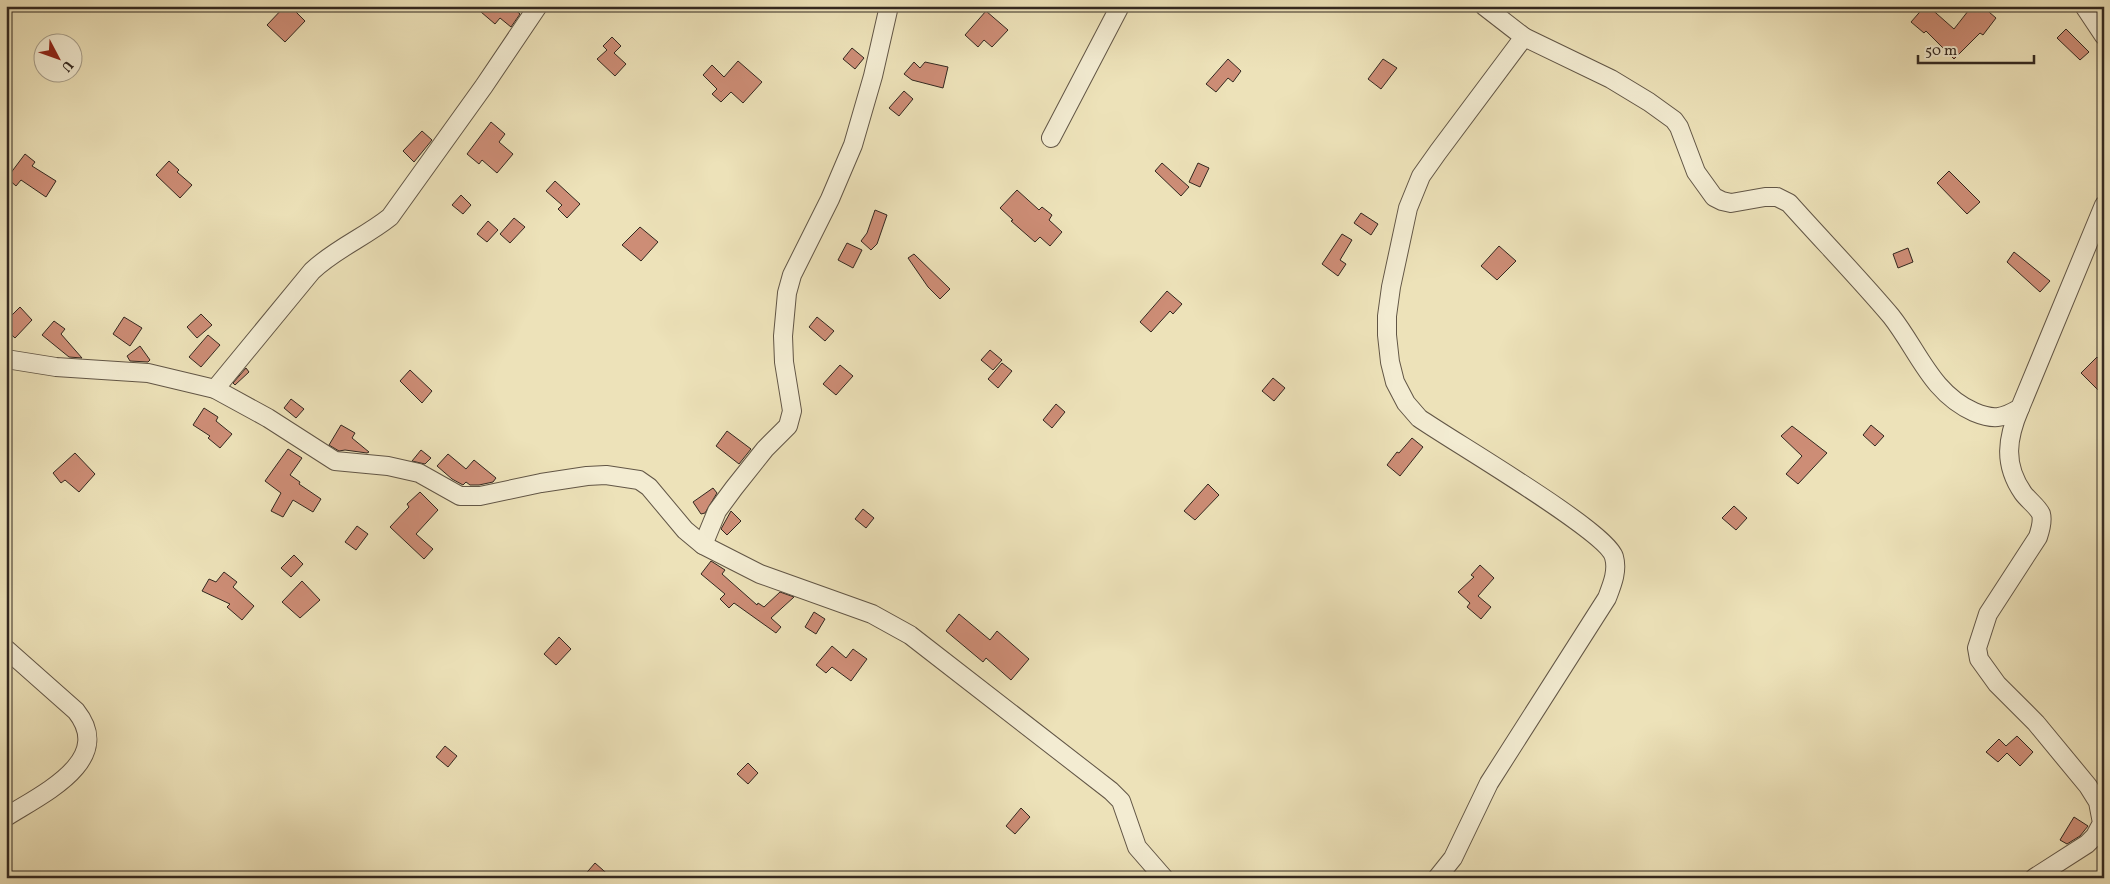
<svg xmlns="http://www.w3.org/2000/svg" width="2110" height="884" font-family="Vollkorn,serif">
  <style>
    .building { fill: #cd8d76; stroke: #332820 }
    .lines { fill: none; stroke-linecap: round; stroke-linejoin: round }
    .minor-casing { stroke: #625646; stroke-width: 20 }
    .minor { stroke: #f3ecd2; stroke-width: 18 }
  </style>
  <rect width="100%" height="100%" fill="#ede2b9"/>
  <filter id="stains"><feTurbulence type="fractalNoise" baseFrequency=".004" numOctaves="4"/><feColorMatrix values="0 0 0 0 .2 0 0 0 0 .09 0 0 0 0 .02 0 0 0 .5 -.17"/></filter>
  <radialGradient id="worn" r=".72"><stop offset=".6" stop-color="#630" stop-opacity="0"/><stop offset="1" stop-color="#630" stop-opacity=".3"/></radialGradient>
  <g class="building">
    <polygon points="285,6 290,6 305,21 285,42 267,25"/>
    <polygon points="474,6 511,6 520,14 511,27 500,18 495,24"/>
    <polygon points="1925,6 1928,6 1954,29 1972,6 1982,6 1996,18 1983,35 1980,33 1954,59 1926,31 1924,33 1911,22"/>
    <polygon points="986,11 1008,30 992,47 984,40 978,47 965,35"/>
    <polygon points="2066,29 2089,52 2080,60 2057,38"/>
    <polygon points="612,37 621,46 614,53 626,64 615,76 597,59 607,50 603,46"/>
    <polygon points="852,48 864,58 855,69 843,59"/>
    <polygon points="1228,59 1241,71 1233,82 1228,78 1216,92 1206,84"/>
    <polygon points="1383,59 1397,68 1381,89 1368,79"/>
    <polygon points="738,61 762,82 743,103 731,92 721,102 712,94 717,89 703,75 712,65 724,77"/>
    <polygon points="914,62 920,68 925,62 948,67 943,88 912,80 904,74"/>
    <polygon points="904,91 913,99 899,116 889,108"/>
    <polygon points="491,122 505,134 499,142 513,154 497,173 482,160 479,164 467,154"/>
    <polygon points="422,131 432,140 414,162 403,151"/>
    <polygon points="25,154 35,162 32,166 56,181 46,197 21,180 16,186 7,178"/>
    <polygon points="169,161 179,170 177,172 192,185 180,198 156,175"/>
    <polygon points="1162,163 1189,187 1181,196 1155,171"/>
    <polygon points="1198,163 1209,168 1200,187 1189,182"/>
    <polygon points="1949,171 1980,202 1967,214 1937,183"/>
    <polygon points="555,181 580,204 567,218 558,209 562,205 546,191"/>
    <polygon points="1017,190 1039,210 1042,207 1052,215 1049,220 1062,232 1050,246 1040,237 1035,242 1011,221 1013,220 1000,208"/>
    <polygon points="461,195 471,205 463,214 452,205"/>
    <polygon points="875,210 887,215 877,244 871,250 861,241 867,233"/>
    <polygon points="1361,213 1378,224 1371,235 1354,223"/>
    <polygon points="514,218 525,227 510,243 500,234"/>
    <polygon points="488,221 498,230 487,242 477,234"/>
    <polygon points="640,227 658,242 641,261 622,245"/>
    <polygon points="1342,234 1352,240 1340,260 1346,264 1338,276 1322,264"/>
    <polygon points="847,243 862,250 853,268 838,260"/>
    <polygon points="1499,246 1516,261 1497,280 1481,266"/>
    <polygon points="1908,248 1913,262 1898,268 1893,254"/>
    <polygon points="2014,252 2050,281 2040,292 2007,262"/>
    <polygon points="914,254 950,289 940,299 928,287 908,258"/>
    <polygon points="1167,291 1182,304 1173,314 1170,311 1151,332 1140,322"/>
    <polygon points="20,307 32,320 15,338 6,330 6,321"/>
    <polygon points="201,314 212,325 197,338 187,327"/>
    <polygon points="124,317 142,328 130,346 113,334"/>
    <polygon points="817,317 834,331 825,341 809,327"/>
    <polygon points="54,321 65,329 61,334 82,358 69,357 42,335"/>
    <polygon points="208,335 220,345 201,367 189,357"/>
    <polygon points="140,346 150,360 148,362 130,361 127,356"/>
    <polygon points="990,350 1002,360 993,370 981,360"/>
    <polygon points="2097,357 2104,364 2104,396 2081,373"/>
    <polygon points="1002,363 1012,371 998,388 988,379"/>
    <polygon points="840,365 853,376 836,395 823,384"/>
    <polygon points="246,368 249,372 235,385 233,383"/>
    <polygon points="410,370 432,391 422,403 400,381"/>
    <polygon points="1273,378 1285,388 1274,401 1262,391"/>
    <polygon points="291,399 304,409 296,418 284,408"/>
    <polygon points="1056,404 1065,412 1052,428 1043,420"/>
    <polygon points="204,408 218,417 216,421 232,434 220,448 208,438 210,436 193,425"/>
    <polygon points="341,425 355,433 352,438 369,452 367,453 345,450 339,451 329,445"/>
    <polygon points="1871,425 1884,436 1875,446 1863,435"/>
    <polygon points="1792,426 1827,453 1798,484 1786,474 1802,456 1781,436"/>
    <polygon points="727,431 751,449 739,464 716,446"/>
    <polygon points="1412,438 1423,447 1400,476 1387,465 1397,452 1399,453"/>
    <polygon points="288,449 302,458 290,475 300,482 299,484 321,499 313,512 293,500 283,517 271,511 281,493 265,481"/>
    <polygon points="421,450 431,458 425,464 412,461"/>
    <polygon points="75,453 95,474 79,492 65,480 61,483 53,473"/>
    <polygon points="448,454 466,469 474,460 496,478 493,482 479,485 470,485 466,482 463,485 452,479 437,466"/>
    <polygon points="1208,484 1219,495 1195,520 1184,511"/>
    <polygon points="713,488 717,493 705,513 701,514 693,502"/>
    <polygon points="420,492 438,510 416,534 433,549 424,559 390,527 409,507 407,504"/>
    <polygon points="1734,506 1747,518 1736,530 1722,518"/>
    <polygon points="863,509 874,518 866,528 855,519"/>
    <polygon points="731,511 741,521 727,535 721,529"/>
    <polygon points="357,526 368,534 356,550 345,542"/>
    <polygon points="294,555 303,564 291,577 281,568"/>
    <polygon points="711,561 725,570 722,574 757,605 758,603 764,607 780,592 794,597 771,618 781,627 776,633 734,603 729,608 720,599 725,594 701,574"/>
    <polygon points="1480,565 1494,578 1478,596 1491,607 1481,619 1467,607 1470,603 1458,592 1474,577 1471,575"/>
    <polygon points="224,572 237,582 233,587 254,606 242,620 227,607 230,604 202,591 209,579 216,582"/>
    <polygon points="302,581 320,600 300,618 282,602"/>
    <polygon points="814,612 825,619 816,634 805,627"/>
    <polygon points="959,614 990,640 997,631 1029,659 1011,680 986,658 983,662 946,631"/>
    <polygon points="559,637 571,649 556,665 544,654"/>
    <polygon points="832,646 846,658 853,649 867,659 851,681 832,667 826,673 816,665"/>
    <polygon points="2017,736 2033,752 2020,766 2007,753 1998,762 1986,752 1999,739 2006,746"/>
    <polygon points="445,746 457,756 448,767 436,757"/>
    <polygon points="748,763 758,773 748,784 737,774"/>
    <polygon points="1021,808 1030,817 1015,834 1006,826"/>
    <polygon points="2074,817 2088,826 2080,836 2067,844 2060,840"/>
    <polygon points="595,863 612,878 582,878"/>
  </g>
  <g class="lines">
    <g class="minor-casing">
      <g id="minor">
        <path d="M 1484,6 L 1524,37 L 1611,79 L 1649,102 L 1674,120 L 1679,127 L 1696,172 L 1714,197 L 1722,201 L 1731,203 L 1765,197 L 1777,197 L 1789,203 C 1822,240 1858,277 1891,316 C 1918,350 1931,393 1974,412 C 1993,420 2002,419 2020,408 L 2104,205"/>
        <polyline points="2084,6 2104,36"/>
        <polyline points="1051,138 1120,6"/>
        <polyline points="6,359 56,367 148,373 215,389 268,418 335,461 388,466 419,473 460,496 480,496 541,483 587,476 606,475 639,480 649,487 685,530 703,545 760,574 872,614 910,635 1111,791 1121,801 1137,847 1164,878"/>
        <path d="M 215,389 L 312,271 C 335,249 365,237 390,217 L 484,86 L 538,6"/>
        <path d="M 2020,408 C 2007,438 2003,464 2023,493 C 2028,500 2038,507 2041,514 C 2043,521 2040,531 2038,537 L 1988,614 L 1977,648 L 1979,659 L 1997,684 L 2036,723 L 2088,786 L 2098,802 L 2102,823 L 2095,836 L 2087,844 L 2034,878"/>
        <polyline points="703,545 717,511 734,488 765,449 788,426 792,411 784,362 783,336 787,293 792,275 830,199 853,145 873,76 889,6"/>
        <path d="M 6,649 L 76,711 C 116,761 40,795 6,817"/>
        <path d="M 1437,878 L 1453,858 L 1489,783 L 1607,598 C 1612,585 1618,571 1614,557 C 1607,531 1450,440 1419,418 L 1406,403 L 1395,382 L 1390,362 L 1387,335 L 1387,316 L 1391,287 L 1408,208 L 1421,176 L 1438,152 L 1524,37"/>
      </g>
    </g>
    <use href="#minor" class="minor"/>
  </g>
  <rect width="2110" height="884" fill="none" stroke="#ede2b9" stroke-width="25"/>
  <rect x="8" y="8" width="2095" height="869" fill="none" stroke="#332820" stroke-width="2.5"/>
  <rect x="12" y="12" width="2085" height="859" fill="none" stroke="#332820"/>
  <g transform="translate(58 58) rotate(131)"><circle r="24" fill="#f3ecd2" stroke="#a69e8b"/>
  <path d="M0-4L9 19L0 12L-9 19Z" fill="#8f2418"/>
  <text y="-8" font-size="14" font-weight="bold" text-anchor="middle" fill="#332820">U</text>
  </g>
  <path d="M1918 55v8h116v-8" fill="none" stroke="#332820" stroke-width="2.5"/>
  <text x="1925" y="55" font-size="15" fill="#332820" stroke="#f3ecd2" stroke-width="4" paint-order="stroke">50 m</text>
  <rect width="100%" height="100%" filter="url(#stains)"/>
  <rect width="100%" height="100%" fill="url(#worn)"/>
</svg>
